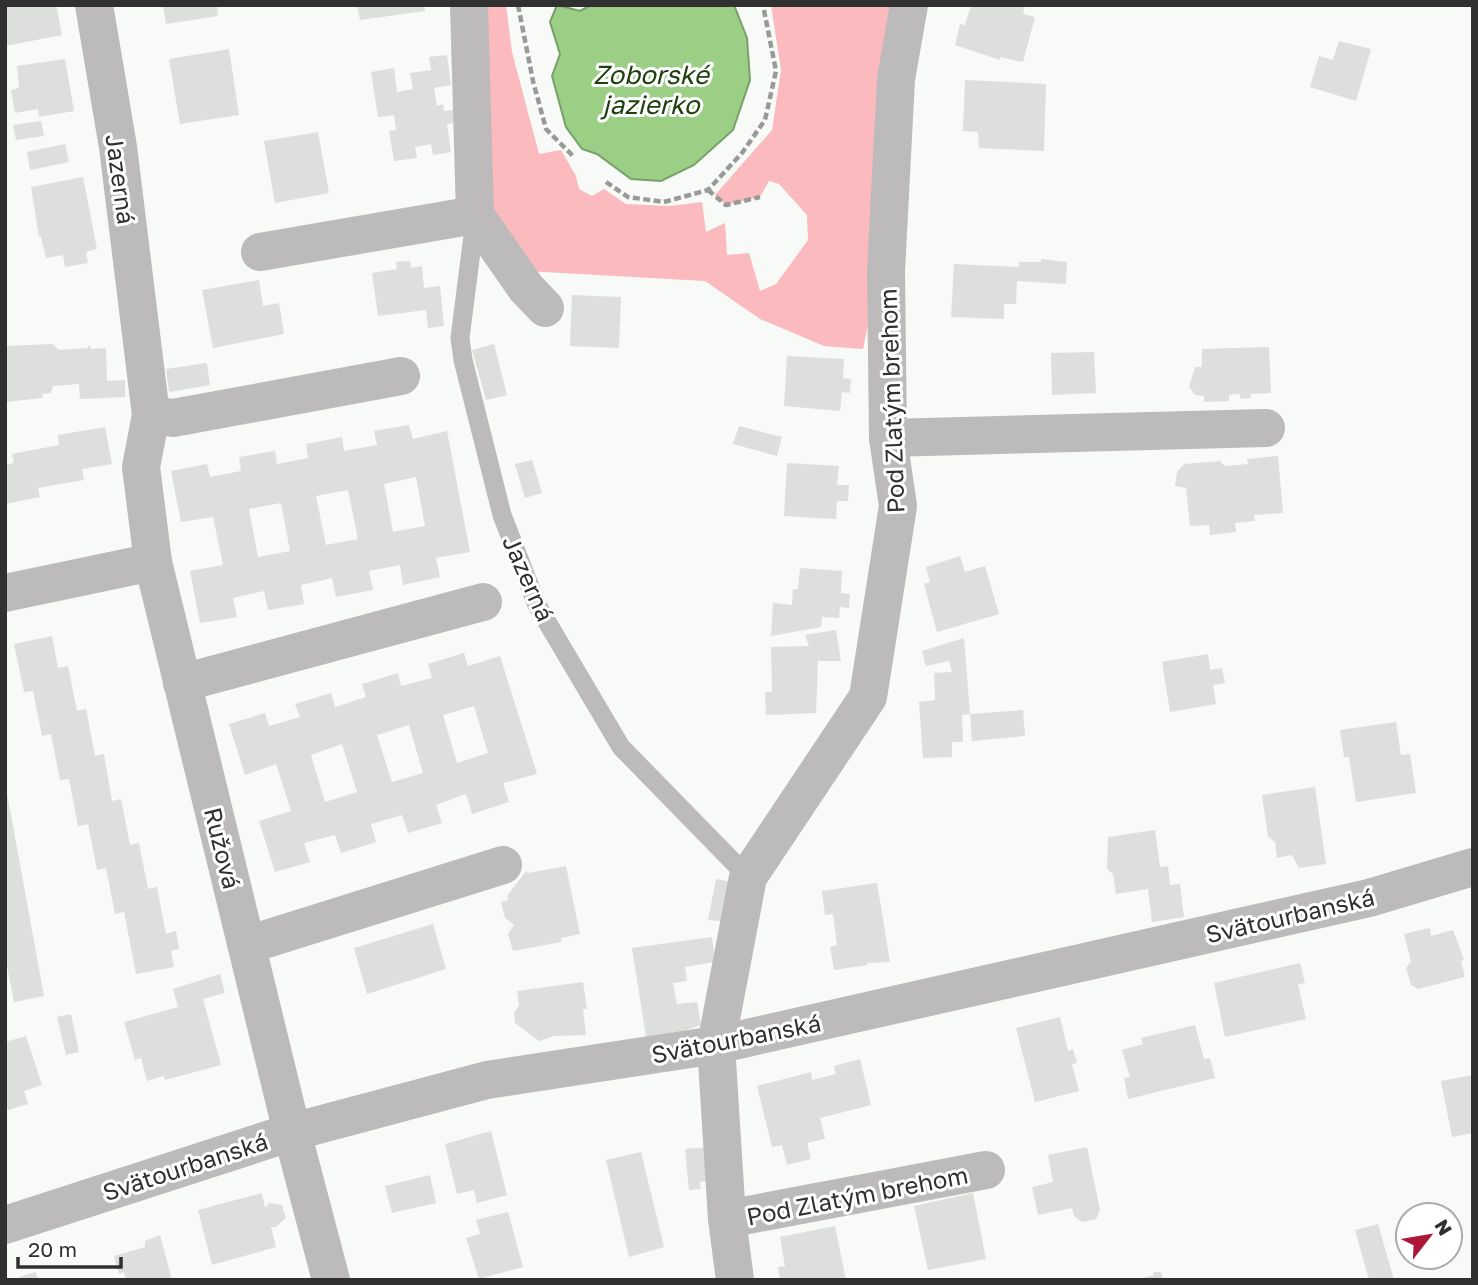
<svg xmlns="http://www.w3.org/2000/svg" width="1478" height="1285" font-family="'Golos Text',sans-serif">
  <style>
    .green { fill: #fbbabd }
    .water { fill: #9acf85; stroke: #7a9f6b; stroke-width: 2 }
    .building { fill: #dcdfdc; fill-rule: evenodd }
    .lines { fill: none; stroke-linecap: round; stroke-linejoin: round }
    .path { stroke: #989a98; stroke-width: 4.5; stroke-dasharray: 7 3.5; stroke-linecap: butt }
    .service { stroke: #bcbaba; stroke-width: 19 }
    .minor { stroke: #bcbaba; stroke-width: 38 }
    .labels { text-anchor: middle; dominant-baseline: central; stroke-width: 6; stroke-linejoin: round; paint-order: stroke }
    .street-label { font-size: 24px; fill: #2f302f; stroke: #fff }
    .water-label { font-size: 26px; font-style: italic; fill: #1e400d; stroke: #fff }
  </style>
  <rect width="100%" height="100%" fill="#f7faf6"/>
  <polygon class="green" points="482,5 506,5 512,52 539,154 561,150 576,176 579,189 592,196 604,189 626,204 670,206 702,202 706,232 725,223 727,255 749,253 760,291 776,284 808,240 807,215 779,184 769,181 760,197 726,205 715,195 772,130 781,70 771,5 896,5 872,305 863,349 824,346 760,319 705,281 526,271 485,215"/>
  <polygon class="water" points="557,5 580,11 591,5 734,5 747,38 750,80 733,130 694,165 661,181 631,179 597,154 582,149 566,127 552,76 560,54 550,22"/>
  <g class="building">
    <polygon points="5,5 56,5 62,35 5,46"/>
    <polygon points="163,5 217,5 218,16 166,24"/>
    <polygon points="357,5 424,5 425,11 360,20"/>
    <polygon points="971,5 1025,5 1023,14 1035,17 1023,62 1000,57 1000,60 955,45 960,24 965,25"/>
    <polygon points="1339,41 1371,49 1356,101 1310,87 1319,56 1333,60"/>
    <polygon points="229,49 239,115 180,124 169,59"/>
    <polygon points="447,55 451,85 434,88 437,106 443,104 444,111 453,110 454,123 447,124 451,152 433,155 431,144 415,147 417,158 394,161 389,131 396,130 394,115 378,117 371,72 394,68 397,92 413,89 410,73 431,70 429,57"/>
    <polygon points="65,59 74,111 39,117 38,109 15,113 11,90 19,88 17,66"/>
    <polygon points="965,80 1046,84 1044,151 979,148 978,132 963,131"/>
    <polygon points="41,121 44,136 16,140 13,125"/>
    <polygon points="318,132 329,193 275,203 264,141"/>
    <polygon points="65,144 69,162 30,170 27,152"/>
    <polygon points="83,177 97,249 86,252 88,263 65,267 63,255 46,258 41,237 39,237 31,187"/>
    <polygon points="1041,259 1067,262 1066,284 1017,281 1016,304 1004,304 1004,319 951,317 954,264 1019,267 1019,262 1041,262"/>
    <polygon points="410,261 411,268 422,266 424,288 440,286 444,326 428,328 426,310 378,316 372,273 397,269 396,262"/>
    <polygon points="259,280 263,306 279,303 284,334 213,348 202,290"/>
    <polygon points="572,295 621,297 619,348 570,346"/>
    <polygon points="52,344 59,350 88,348 88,345 92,349 106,348 107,381 125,380 125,397 80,399 79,384 53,386 51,393 42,394 43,398 5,402 5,346"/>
    <polygon points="494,344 507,395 486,400 472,350"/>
    <polygon points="1269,347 1271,393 1251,394 1251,398 1240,399 1240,394 1229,395 1229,401 1204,402 1204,396 1195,395 1189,387 1195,367 1202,367 1202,349"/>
    <polygon points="1094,352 1096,393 1052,395 1051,353"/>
    <polygon points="787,356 844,359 843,378 851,379 850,393 842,392 840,411 784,406"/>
    <polygon points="207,363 210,385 169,392 166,369"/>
    <path d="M 409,425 L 413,439 L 447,431 L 470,552 L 436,558 L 440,577 L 403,585 L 400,565 L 369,571 L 373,590 L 336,597 L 332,578 L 301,585 L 304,604 L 268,610 L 264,591 L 233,598 L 237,617 L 200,623 L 190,571 L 223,565 L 213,517 L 181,522 L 171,471 L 207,464 L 210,477 L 241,471 L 239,457 L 275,451 L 277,464 L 308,458 L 306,444 L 342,437 L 344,451 L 377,445 L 374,431 ZM 416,477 L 425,526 L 393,532 L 384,484 ZM 348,490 L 358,539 L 326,545 L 316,496 ZM 281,503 L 290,551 L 258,557 L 249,509 Z"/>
    <polygon points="739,426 782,437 777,456 733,444"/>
    <polygon points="105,427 112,464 82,469 84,480 38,488 40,497 5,504 5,465 14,463 12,454 59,445 58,435"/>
    <polygon points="1278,456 1283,513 1254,515 1255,521 1235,523 1236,532 1210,535 1209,525 1190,526 1186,488 1175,486 1177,472 1184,464 1220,461 1225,466 1248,464 1247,459"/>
    <polygon points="532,460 542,493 525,498 515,464"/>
    <polygon points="787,463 839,466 837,485 849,485 848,501 837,501 836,519 784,516"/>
    <polygon points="960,556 965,572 985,566 999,614 937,632 924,584 930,582 926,567"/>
    <polygon points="800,568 842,571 841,593 850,594 849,608 840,607 839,618 822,617 821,627 771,636 773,603 792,605 793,589 798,589"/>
    <polygon points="836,630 841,661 818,661 816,713 766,715 765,692 772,692 771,647 809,646 805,635"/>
    <polygon points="52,636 58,668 68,666 77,711 86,709 95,756 104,754 112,801 121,799 130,845 139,843 148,889 157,887 166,934 176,931 179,949 171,951 174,967 136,974 124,912 115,914 106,868 97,870 88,824 78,826 69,779 60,780 51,734 42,736 33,691 24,692 14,644"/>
    <polygon points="964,638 970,714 962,715 963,742 952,742 952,757 923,758 919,702 935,700 934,673 952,672 949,661 926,666 922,651"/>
    <path d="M 464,653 L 468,666 L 500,656 L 537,774 L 503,783 L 509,802 L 472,814 L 466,794 L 436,805 L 442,823 L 408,833 L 402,815 L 371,824 L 376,842 L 341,853 L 335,835 L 304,843 L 310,862 L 275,872 L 259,821 L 291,811 L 276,764 L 245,775 L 229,724 L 265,713 L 269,726 L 300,717 L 295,704 L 331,693 L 335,707 L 366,697 L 362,684 L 398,673 L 401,686 L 432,678 L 428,664 ZM 474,706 L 488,753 L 457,763 L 443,715 ZM 409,725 L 423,773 L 392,782 L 377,735 ZM 342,744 L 357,792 L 325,802 L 311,755 Z"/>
    <polygon points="1208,654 1210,670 1222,668 1225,683 1213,685 1216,704 1170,712 1162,662"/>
    <polygon points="1023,710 1025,736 972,741 970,714"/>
    <polygon points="1396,722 1401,755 1410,754 1416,793 1356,802 1349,757 1344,757 1340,730"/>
    <polygon points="5,782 44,996 14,1002 5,956"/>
    <polygon points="1315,787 1326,864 1299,868 1292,855 1277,858 1275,842 1268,837 1262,795"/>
    <polygon points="1155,830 1160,867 1168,866 1170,885 1180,884 1184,917 1152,922 1148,889 1116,894 1113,874 1107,869 1108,837"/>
    <polygon points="566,866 580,934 561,938 561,942 513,951 508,934 514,925 505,918 501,902 508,900 507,896 526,871 528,873"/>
    <polygon points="716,879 733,882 729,922 708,920"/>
    <polygon points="877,883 890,962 867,963 867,965 834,970 830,947 837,945 833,914 825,915 822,891"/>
    <polygon points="433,924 446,969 367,994 354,948"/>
    <polygon points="1430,928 1431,936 1453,930 1464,960 1461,961 1465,977 1418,989 1411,985 1406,968 1411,961 1404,934"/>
    <polygon points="712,937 715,962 685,967 687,981 673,983 677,1004 697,1002 701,1025 681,1032 646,1037 632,948"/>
    <polygon points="1300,963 1305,983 1298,984 1306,1019 1225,1037 1214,983"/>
    <polygon points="220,974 225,993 203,999 221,1065 165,1080 164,1076 147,1081 141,1058 135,1060 124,1022 178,1007 173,989"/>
    <polygon points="583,982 587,1009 583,1009 586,1035 554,1036 539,1041 515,1023 514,1013 519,1005 517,991"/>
    <polygon points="71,1014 79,1052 66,1055 57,1017"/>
    <polygon points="1060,1017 1068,1051 1073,1049 1077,1063 1072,1064 1079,1091 1035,1102 1016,1028"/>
    <polygon points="1195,1025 1204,1059 1210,1058 1215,1078 1128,1099 1124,1078 1130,1077 1122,1050 1143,1044 1141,1038"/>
    <polygon points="26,1036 42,1085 24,1091 28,1104 8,1110 5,1101 5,1042"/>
    <polygon points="860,1059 871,1105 820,1118 825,1139 807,1143 811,1159 787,1165 782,1145 772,1147 757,1086 811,1072 812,1080 836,1074 834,1066"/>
    <polygon points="1473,1075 1473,1133 1452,1137 1441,1081"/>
    <polygon points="491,1131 507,1195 477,1203 474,1190 457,1194 445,1144"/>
    <polygon points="708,1147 711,1181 700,1182 701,1189 689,1190 685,1149"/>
    <polygon points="1087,1147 1100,1210 1096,1219 1082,1222 1074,1216 1072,1208 1038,1215 1032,1187 1053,1182 1048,1155"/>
    <polygon points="641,1152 664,1247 629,1257 606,1160"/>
    <polygon points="430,1175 436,1203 392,1213 385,1186"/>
    <polygon points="262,1193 265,1208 269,1203 282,1205 286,1218 276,1227 271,1227 276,1247 212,1265 198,1210"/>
    <polygon points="973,1193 986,1259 928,1270 914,1206"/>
    <polygon points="508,1212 523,1267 479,1279 466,1238 480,1234 476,1220"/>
    <polygon points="1378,1224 1394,1280 1369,1280 1355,1230"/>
    <polygon points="835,1226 846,1280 780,1280 778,1267 785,1266 780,1237"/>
    <polygon points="160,1235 172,1280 126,1280 124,1272 119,1274 114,1256 145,1247 145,1241"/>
    <polygon points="36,1272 38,1280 20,1280 19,1277"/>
    <polygon points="1153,1272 1161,1272 1163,1280 1137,1280 1154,1275"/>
  </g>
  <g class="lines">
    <g class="path">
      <polyline points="518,5 533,81 546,129 574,157"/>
      <polyline points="606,182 628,197 664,202 708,190 742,153 765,120 776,71 763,5"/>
      <polyline points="708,190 726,205 760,197"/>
    </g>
    <polyline class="service" points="475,220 460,338 463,360 502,515 537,605 621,747 748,877"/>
    <g class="minor">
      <polyline points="94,5 118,147 151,415 141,467 153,562 292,1132 331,1280"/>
      <polyline points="469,5 475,215 526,288 545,308"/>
      <polyline points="260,252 475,215"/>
      <polyline points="151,415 173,418 401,376"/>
      <polyline points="888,438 1266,428"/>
      <polyline points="5,593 153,562"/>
      <polyline points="182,683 483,602"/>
      <polyline points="247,945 503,865"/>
      <polyline points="727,1219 986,1170"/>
      <polyline points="5,1225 292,1132 487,1080 716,1045 1369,898 1473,867"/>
      <polyline points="735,1280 727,1219 716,1045 748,877 868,697 898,506 888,438 886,271 896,79 909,5"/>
    </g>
  </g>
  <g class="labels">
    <g class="street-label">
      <text transform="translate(121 179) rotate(82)">Jazerná</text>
      <text transform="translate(891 401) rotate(-92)">Pod Zlatým brehom</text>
      <text transform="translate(529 578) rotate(66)">Jazerná</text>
      <text transform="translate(223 848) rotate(76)">Ružová</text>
      <text transform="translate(1290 915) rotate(-13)">Svätourbanská</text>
      <text transform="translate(736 1038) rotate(-11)">Svätourbanská</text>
      <text transform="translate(185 1166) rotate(-18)">Svätourbanská</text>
      <text transform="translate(857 1195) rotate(-11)">Pod Zlatým brehom</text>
    </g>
    <g class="water-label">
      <text x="651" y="74">Zoborské<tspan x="651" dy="30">jazierko</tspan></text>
    </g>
  </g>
  <rect width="1478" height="1285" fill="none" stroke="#2f302f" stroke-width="14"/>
  <g transform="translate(1429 1236) rotate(59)"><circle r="33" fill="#ffffff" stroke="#acacac" stroke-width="2"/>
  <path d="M0-5L12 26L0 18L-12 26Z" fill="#ac1639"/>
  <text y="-10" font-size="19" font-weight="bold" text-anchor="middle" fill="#2f302f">N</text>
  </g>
  <path d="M18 1257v10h103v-10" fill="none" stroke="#2f302f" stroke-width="3.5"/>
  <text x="28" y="1257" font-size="21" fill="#2f302f" stroke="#ffffff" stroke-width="5" paint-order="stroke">20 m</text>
</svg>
